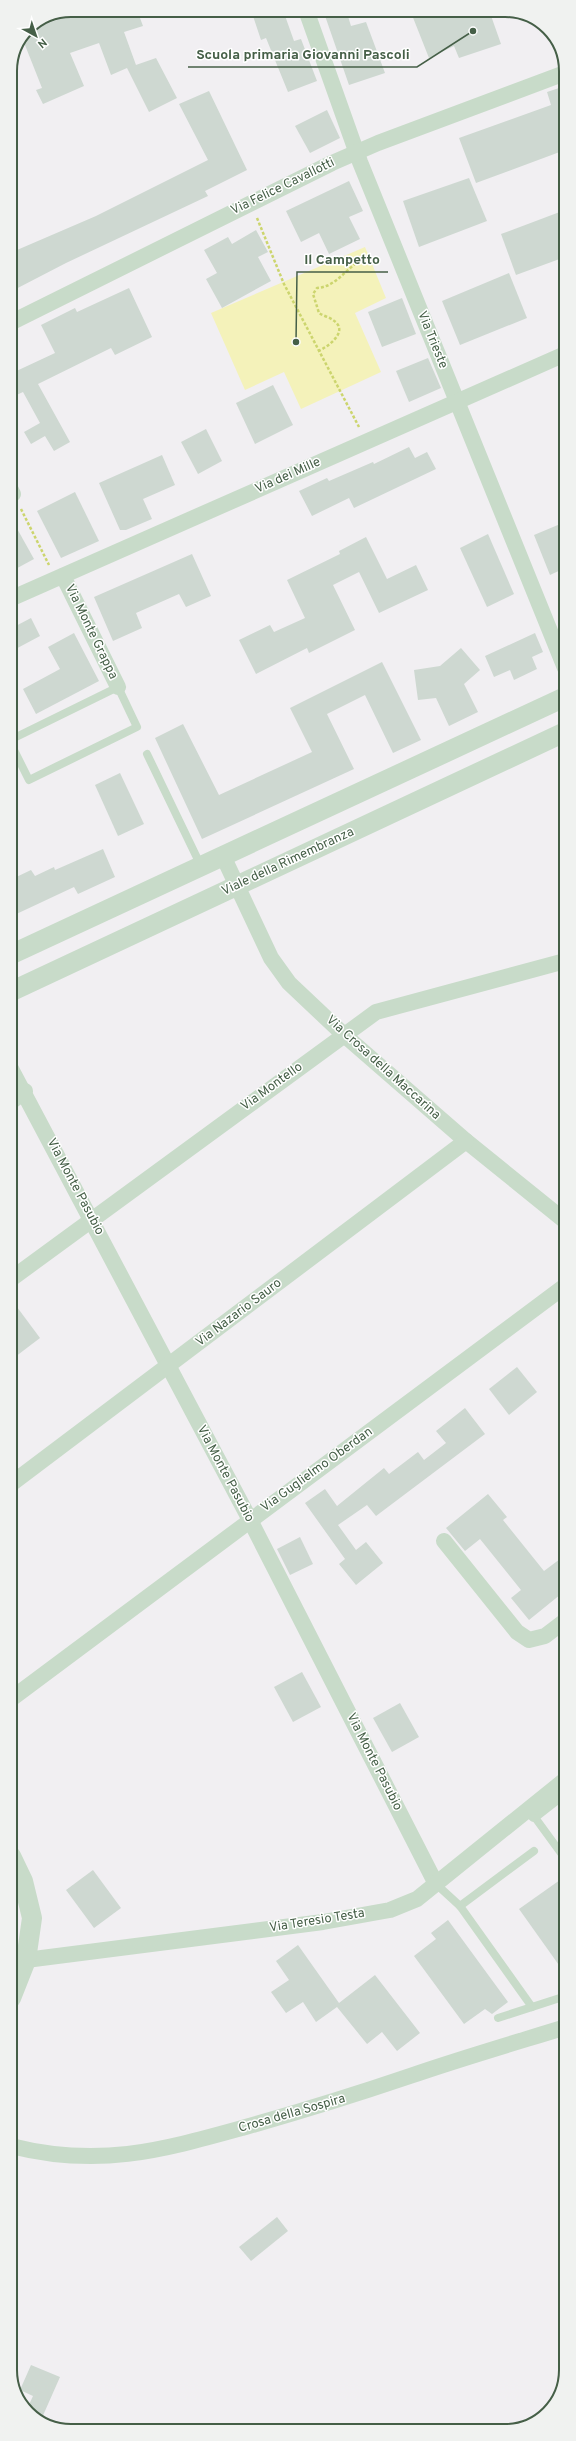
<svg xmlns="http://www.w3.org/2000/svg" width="576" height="2441" font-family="Overpass,sans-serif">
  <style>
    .green { fill: #f4f2ba }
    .building { fill: #ced8d1 }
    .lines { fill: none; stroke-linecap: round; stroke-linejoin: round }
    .path { stroke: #ccd56e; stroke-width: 2.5; stroke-dasharray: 3 2; stroke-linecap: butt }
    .service { stroke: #c8dbc9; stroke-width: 8 }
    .pedestrian { stroke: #c8dbc9; stroke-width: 12 }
    .minor { stroke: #c8dbc9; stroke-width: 16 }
    .tertiary { stroke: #c8dbc9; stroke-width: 20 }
    .labels { text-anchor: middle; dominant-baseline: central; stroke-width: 3; stroke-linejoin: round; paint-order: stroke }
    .street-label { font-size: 13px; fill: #455f47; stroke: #fff }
    .rim { fill: none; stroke: #455f47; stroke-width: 2 }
    .leader { fill: none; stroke: #455f47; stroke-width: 1.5 }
    .callout-dot { fill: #455f47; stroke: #fff; stroke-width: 1.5 }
    .callout-label { font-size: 14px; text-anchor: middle; font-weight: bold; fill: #455f47; stroke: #fff; stroke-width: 3; stroke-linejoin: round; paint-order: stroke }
  </style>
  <rect width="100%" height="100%" fill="#f1eff2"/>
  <polygon class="green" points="365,247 386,298 355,313 381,372 301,409 284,372 245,390 211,313"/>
  <g class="building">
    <polygon points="84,10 137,10 143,26 124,32 136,65 133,66 156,58 177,98 149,112 127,68 111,75 99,43 70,53 84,86 43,104 36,90 42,88 23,40 27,31"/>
    <polygon points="259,10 283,10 294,41 301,39 317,81 288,92 266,38 261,40 252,13"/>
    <polygon points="323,10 346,10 351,26 366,22 385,73 349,85"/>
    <polygon points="410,10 489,10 501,44 459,58 454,46 429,58"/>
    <polygon points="565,86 565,150 476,183 459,138 551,105 547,92"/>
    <polygon points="209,91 247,170 205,191 208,196 66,263 10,292 10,253 96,216 208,160 179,104"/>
    <polygon points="327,110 340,138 310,153 295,126"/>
    <polygon points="469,178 487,221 419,247 403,201"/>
    <polygon points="349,181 363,211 349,217 360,239 329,254 319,233 301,242 286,211"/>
    <polygon points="565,210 565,257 516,275 501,234"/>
    <polygon points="256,230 268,252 258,257 271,281 222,308 206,279 217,273 204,250 228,237 232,244"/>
    <polygon points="509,273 527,318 460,345 442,301"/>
    <polygon points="129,288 152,337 115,355 111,348 38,384 70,442 54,451 45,436 31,444 24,432 40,423 23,392 10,398 10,374 55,353 41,325 75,308 77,312"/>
    <polygon points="402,298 416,334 382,347 368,312"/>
    <polygon points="428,358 441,388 409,402 396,371"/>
    <polygon points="273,385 293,425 255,444 236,403"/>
    <polygon points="206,429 222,461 198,474 181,442"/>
    <polygon points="409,447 415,458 427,452 436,469 354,508 349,498 312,516 299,491 327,478 329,481 373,462 374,464"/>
    <polygon points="162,455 175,485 143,499 152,519 126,530 120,530 99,483"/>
    <polygon points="75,492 99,541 61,558 37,511"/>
    <polygon points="10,516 34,559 10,572"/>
    <polygon points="565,522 565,568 550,575 534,535"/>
    <polygon points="488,534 514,594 487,607 460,548"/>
    <polygon points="366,537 387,579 416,565 428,590 379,613 359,572 333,585 355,630 309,653 307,648 256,674 239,640 270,625 274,632 305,618 287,580 340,554 339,551"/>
    <polygon points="192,554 211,596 186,607 179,594 136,613 142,628 113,641 94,597"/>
    <polygon points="31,618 40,636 10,652 10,629"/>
    <polygon points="74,633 99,681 36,714 23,689 60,669 48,647"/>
    <polygon points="535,633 543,652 532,657 537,669 514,680 510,670 494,677 485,656"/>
    <polygon points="461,648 480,670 464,684 478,712 449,726 436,698 418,700 414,670 440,666"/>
    <polygon points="382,662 421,740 393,753 365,695 327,714 354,769 202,839 155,738 183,724 219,795 312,752 290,708"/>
    <polygon points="120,773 144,824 118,836 95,785"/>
    <polygon points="103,849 115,877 78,894 74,887 10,917 10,880 31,870 35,876 54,867 55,870"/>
    <polygon points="11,1299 40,1338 11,1360"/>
    <polygon points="517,1367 537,1392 509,1415 489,1389"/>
    <polygon points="465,1408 485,1434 376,1516 367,1505 338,1525 356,1550 366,1542 383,1563 356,1585 339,1564 345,1559 305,1503 325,1489 337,1506 384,1468 389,1474 418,1452 424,1460 446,1443 436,1431"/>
    <polygon points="488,1494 507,1517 503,1520 544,1571 560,1559 566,1566 566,1590 529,1620 511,1598 521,1590 480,1539 465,1551 446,1528"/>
    <polygon points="300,1537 313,1564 290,1575 277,1549"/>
    <polygon points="302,1672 321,1707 293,1722 274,1687"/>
    <polygon points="400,1703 419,1737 392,1752 373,1718"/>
    <polygon points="93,1870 121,1908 94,1928 66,1890"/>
    <polygon points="560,1880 566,1888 566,1975 519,1909"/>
    <polygon points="448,1920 508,2002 492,2014 485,2009 464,2024 414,1956 436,1939 431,1933"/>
    <polygon points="298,1945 339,2003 375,1975 420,2033 397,2051 382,2032 367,2044 337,2007 316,2022 303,2002 286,2013 271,1992 289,1980 276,1961"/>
    <polygon points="277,2217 288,2231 251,2261 239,2247"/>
    <polygon points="31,2365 60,2377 41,2420 31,2416 27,2409 33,2396 20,2390"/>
  </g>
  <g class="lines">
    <g class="path">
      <polyline points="257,218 284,284 359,427"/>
      <path d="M 318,351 C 328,347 350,331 333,320 C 329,317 323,316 319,313 L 313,294 L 317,288 C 339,287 351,260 370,256"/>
      <polyline points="21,509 49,565"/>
    </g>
    <g class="service">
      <polyline points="10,740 118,687 137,727 29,780 10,742"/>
      <polyline points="147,754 201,866"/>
      <polyline points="531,1812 566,1860"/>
      <polyline points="436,1884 460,1906 532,2007"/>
      <polyline points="460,1906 534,1851"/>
      <polyline points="498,2018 566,1996"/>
    </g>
    <polyline class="pedestrian" points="534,1816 566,1791"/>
    <g class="minor">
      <polyline points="306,10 360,162 565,668"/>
      <polyline points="10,323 332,163 378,143 565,73"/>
      <polyline points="10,488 13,494"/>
      <polyline points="63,576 118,687"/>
      <polyline points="10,599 565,354"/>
      <polyline points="223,856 271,958 289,983 343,1034 466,1141 565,1221"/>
      <polyline points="10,1067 250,1520 436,1884"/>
      <polyline points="11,1102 25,1091"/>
      <polyline points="11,1279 376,1012 565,961"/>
      <polyline points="11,1484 466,1141"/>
      <polyline points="444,1541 517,1632 529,1640 545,1636 566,1620"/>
      <polyline points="11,1699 565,1286"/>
      <polyline points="26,1960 323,1922 390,1910 417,1899 566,1779"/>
      <path d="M 11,2146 C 98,2168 159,2151 242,2128 C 299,2112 354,2095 410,2076 C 462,2058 514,2043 566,2027"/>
    </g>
    <g class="tertiary">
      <polyline points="10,955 565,697"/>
      <polyline points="10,992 565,732"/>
      <polyline points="11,1856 23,1881 32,1918 26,1960 11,1998"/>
    </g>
  </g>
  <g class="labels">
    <g class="street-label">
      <text transform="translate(283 187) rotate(-26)">Via Felice Cavallotti</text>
      <text transform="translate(432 340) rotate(68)">Via Trieste</text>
      <text transform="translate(288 476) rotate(-24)">Via dei Mille</text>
      <text transform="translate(91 632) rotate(64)">Via Monte Grappa</text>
      <text transform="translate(288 862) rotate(-25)">Viale della Rimembranza</text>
      <text transform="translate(383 1068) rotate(42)">Via Crosa della Maccarina</text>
      <text transform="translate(272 1087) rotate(-36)">Via Montello</text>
      <text transform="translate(75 1187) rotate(62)">Via Monte Pasubio</text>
      <text transform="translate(239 1313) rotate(-37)">Via Nazario Sauro</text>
      <text transform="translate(317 1470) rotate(-36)">Via Guglielmo Oberdan</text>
      <text transform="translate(225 1474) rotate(62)">Via Monte Pasubio</text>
      <text transform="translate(374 1762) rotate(63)">Via Monte Pasubio</text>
      <text transform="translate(317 1921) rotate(-9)">Via Teresio Testa</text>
      <text transform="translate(292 2114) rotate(-16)">Crosa della Sospira</text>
    </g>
  </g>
  <path d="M0 0H576V2441H0ZM71 17H505A54 54 0 0 1 559 71V2370A54 54 0 0 1 505 2424H71A54 54 0 0 1 17 2370V71A54 54 0 0 1 71 17Z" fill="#f0f2f0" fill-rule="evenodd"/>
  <path class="rim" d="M71 17H505A54 54 0 0 1 559 71V2370A54 54 0 0 1 505 2424H71A54 54 0 0 1 17 2370V71A54 54 0 0 1 71 17Z"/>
  <path class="leader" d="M473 31L417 67H188M296 342L297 272H388"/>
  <g class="callout-dot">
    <circle cx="473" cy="31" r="4"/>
    <circle cx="296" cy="342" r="4"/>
  </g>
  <g class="callout-label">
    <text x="303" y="59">Scuola primaria Giovanni Pascoli</text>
    <text x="342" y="264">Il Campetto</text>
  </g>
  <g transform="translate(36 36) rotate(140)" stroke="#ffffff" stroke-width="3" paint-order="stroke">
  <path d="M0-3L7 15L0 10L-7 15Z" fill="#455f47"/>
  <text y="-6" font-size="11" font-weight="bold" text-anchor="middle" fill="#455f47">N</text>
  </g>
</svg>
